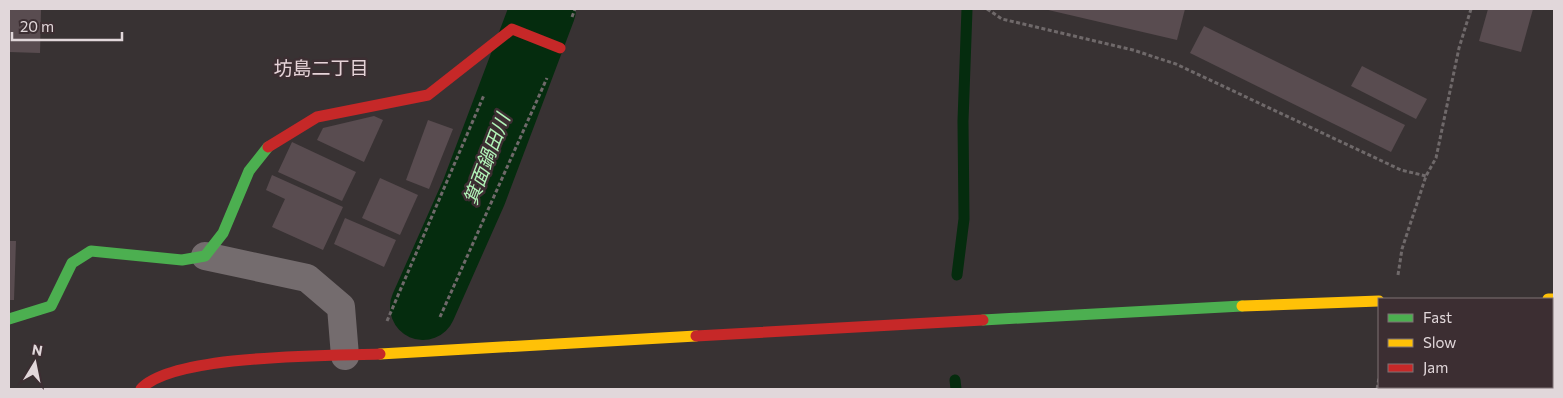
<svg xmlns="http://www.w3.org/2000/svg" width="1563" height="398" font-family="Commissioner,'Noto Sans JP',sans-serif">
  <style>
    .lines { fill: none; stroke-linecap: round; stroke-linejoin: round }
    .stream { stroke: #052c0e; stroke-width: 11 }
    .river { stroke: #052c0e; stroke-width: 66 }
    .building { fill: #594c50 }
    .path { stroke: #6f696a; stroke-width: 3; stroke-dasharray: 4 2.5; stroke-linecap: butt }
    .street { stroke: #746c6e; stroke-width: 28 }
    .fast { stroke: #4caf50; stroke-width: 11 }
    .slow { stroke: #ffc107; stroke-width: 11 }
    .jam { stroke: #c62828; stroke-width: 11 }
    .labels { text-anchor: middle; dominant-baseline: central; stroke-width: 5; stroke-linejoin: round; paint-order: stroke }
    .neighbourhood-label { font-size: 19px; fill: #e6d3d8; stroke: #3c2e32 }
    .water-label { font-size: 19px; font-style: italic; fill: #b2f4b8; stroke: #3c2e32 }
  </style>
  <rect width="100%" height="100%" fill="#383233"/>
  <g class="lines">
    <g class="stream">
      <polyline points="957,275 964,219 963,121 967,9"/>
      <polyline points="955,380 956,389"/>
    </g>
    <polyline class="river" points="423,307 474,192 543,9"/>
  </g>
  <g class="building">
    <polygon points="9,9 41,9 40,53 9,52"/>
    <polygon points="1044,9 1185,9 1177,40"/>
    <polygon points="1488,9 1533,9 1521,52 1479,41"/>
    <polygon points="1204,26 1405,125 1391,152 1190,53"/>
    <polygon points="1362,66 1427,99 1416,119 1351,86"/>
    <polygon points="374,116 383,120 364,162 317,140 323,128"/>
    <polygon points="428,120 453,129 429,189 406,180"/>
    <polygon points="292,142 356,172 342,201 278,172"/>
    <polygon points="272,175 343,207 323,250 272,227 285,199 266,190"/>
    <polygon points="380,178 418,195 400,235 362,218"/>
    <polygon points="345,218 396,240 384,267 334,244"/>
    <polygon points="9,241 16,241 14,300 9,300"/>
  </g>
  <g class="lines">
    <g class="path">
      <polyline points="987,9 1002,19 1133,50 1176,64 1401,170 1426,176"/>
      <polyline points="572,17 575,9"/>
      <polyline points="1398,275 1402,249 1426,176 1436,158 1459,48 1471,9"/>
      <polyline points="440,317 547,78"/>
      <polyline points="387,321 484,95"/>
      <polyline points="1377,389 1379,378"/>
    </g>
    <polyline class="street" points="205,256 307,278 341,307 345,356"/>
    <g class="fast">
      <polyline points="9,319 51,306 72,263 91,251 182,260 205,256 223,233 249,171 268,147"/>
      <polyline points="983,320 1242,306"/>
    </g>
    <g class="slow">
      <polyline points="1548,299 1554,299"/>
      <polyline points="1242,306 1379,301"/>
      <polyline points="380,354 696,336"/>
    </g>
    <g class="jam">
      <polyline points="268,147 317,117 428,95 512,29 560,48"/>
      <polyline points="696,336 983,320"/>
      <path d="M 141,389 C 172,354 330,356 380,354"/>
    </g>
  </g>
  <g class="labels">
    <g class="neighbourhood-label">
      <text x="321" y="67">坊島二丁目</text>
    </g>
    <g class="water-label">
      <text transform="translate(486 159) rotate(-69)">箕面鍋田川</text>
    </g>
  </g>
  <rect width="1563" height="398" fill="none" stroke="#e1d7da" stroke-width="20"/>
  <rect x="1378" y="298" width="175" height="90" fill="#3c2e32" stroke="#7e7275"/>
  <rect x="1388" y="314" width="25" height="8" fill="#4caf50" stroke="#7e7275"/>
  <text x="1423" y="323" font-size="15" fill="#e1d7da">Fast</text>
  <rect x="1388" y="339" width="25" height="8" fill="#ffc107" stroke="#7e7275"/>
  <text x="1423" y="348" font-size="15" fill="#e1d7da">Slow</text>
  <rect x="1388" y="364" width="25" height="8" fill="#c62828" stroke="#7e7275"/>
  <text x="1423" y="373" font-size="15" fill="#e1d7da">Jam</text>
  <g transform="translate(35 363) rotate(10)" stroke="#3c2e32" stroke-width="4" paint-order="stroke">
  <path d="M0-4L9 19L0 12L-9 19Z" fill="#e1d7da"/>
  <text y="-8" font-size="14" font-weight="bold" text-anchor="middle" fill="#e1d7da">N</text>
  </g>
  <path d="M12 32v8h110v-8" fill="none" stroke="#e1d7da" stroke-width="2.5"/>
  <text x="20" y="32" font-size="15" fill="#e1d7da" stroke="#3c2e32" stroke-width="4" paint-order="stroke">20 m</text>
</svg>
